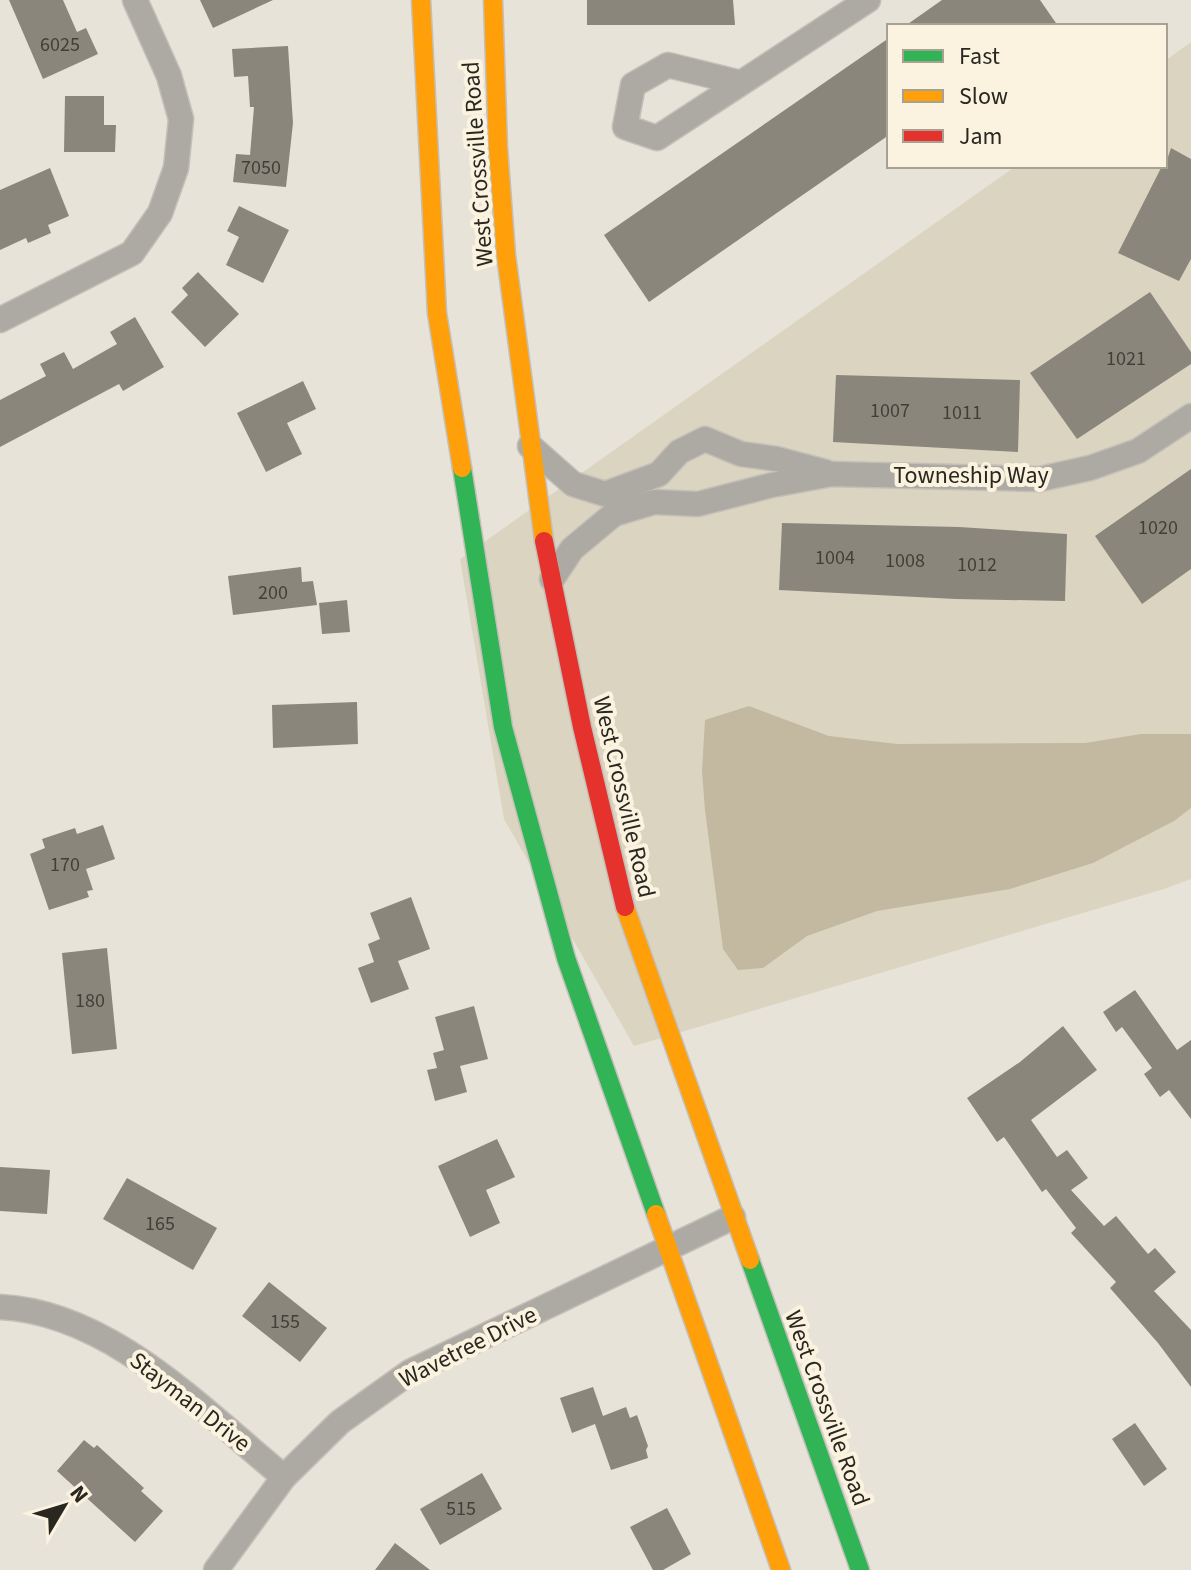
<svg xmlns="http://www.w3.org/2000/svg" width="1191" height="1570" font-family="'Source Sans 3',sans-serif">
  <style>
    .green { fill: #dbd4c0 }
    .water { fill: #c3b9a0 }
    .building { fill: #8a867c }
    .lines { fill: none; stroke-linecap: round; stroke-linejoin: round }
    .street-casing { stroke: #c4c0b9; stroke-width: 27 }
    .fast-casing { stroke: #c4c0b9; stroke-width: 21 }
    .slow-casing { stroke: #c4c0b9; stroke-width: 21 }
    .jam-casing { stroke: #c4c0b9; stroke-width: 21 }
    .street { stroke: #acaaa3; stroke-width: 24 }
    .fast { stroke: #30b455; stroke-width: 18 }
    .slow { stroke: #ff9f0a; stroke-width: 18 }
    .jam { stroke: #e5322d; stroke-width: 18 }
    .labels { text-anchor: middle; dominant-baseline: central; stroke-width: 8; stroke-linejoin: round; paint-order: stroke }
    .number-label { font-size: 20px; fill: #423f37 }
    .street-label { font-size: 24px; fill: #2a2720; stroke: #fbf3e0 }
  </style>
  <rect width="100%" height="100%" fill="#e7e3d9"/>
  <polygon class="green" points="1191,42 1191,879 1164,889 634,1046 504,819 460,559 1016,166 1165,166 1165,61"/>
  <polygon class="water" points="749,706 829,736 897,744 1085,743 1141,734 1191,734 1191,808 1174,821 1093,863 1010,889 877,911 807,936 763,968 738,970 723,949 705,810 702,771 705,720"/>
  <g class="building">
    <polygon points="9,0 63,0 77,32 86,28 98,54 43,79"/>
    <polygon points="200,0 273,0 213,28"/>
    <polygon points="587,0 733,0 735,25 587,25"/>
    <polygon points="942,0 1040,0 1058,26 905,26"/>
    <polygon points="889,38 889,135 649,302 604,235"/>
    <polygon points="288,46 293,123 286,187 233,182 236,154 250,155 254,107 250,107 248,76 234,77 232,49"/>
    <polygon points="65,96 104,96 104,125 116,125 115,152 64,152"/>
    <polygon points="1171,148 1191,159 1191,259 1179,281 1118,253 1162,166 1165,166"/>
    <polygon points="50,168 69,216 48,225 51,233 28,243 26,238 0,250 0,190"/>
    <polygon points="239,206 289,230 263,283 226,265 239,237 227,231"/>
    <polygon points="198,272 239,314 205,347 171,312 188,295 182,288"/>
    <polygon points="1150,292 1191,352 1191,364 1077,439 1030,373"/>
    <polygon points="135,317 164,367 123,391 119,384 0,447 0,400 46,376 40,364 64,352 73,369 117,344 110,332"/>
    <polygon points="836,375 1020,380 1018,452 833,442"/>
    <polygon points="303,381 316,409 287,423 302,454 266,472 237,413"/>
    <polygon points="1191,469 1191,569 1142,604 1095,536"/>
    <polygon points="782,523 959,527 1067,534 1065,601 956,599 779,590"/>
    <polygon points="301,567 302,582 313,581 317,605 233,615 228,576"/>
    <polygon points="347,600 350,632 322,634 319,603"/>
    <polygon points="357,702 358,744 273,748 272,705"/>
    <polygon points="103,825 115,859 86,869 93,890 87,891 89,897 49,910 30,854 45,848 42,839 75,828 77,834"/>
    <polygon points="411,897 430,949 398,961 409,989 371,1003 358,968 374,962 368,944 380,939 370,913"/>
    <polygon points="107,948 117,1049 72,1054 62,953"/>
    <polygon points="1135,990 1177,1050 1191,1040 1191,1119 1169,1090 1160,1097 1144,1074 1152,1068 1122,1027 1116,1032 1103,1012"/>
    <polygon points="474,1006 488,1059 460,1066 467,1092 435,1101 427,1070 437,1068 433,1053 444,1050 435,1017"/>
    <polygon points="1063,1026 1097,1070 1031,1120 1057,1157 1067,1150 1088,1178 1071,1190 1104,1226 1116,1216 1148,1254 1155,1248 1176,1272 1154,1291 1191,1330 1191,1387 1158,1343 1110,1288 1116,1282 1071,1233 1076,1228 1046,1189 1042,1192 1004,1137 997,1142 967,1098 1020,1062"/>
    <polygon points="497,1139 515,1177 486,1190 500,1223 470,1237 438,1166"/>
    <polygon points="0,1167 50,1170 47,1214 0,1211"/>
    <polygon points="127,1178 217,1228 193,1270 103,1219"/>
    <polygon points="269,1282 327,1328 300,1362 242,1316"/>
    <polygon points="593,1387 603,1416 626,1407 630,1418 637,1415 648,1446 646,1450 648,1458 611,1470 595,1424 572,1433 560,1398"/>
    <polygon points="1135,1423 1167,1469 1144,1486 1112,1439"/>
    <polygon points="84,1440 94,1448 97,1445 144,1488 141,1491 163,1511 135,1542 57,1471"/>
    <polygon points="482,1473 502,1509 440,1545 420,1509"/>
    <polygon points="667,1508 691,1554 663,1570 653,1570 630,1527"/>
    <polygon points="395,1543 404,1550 430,1570 375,1570"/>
  </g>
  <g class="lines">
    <g class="street-casing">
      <g id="street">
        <polyline points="741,83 668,65 633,85 625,127 657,138 868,0"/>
        <polyline points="0,320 132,253 160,213 176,168 181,119 169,76 135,0"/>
        <polyline points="530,446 573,484 605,494 659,474 679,452 705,439 741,454 777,459 826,472"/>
        <polyline points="552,579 572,549 614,514 654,502 698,504 772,485 832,474 1040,479 1090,468 1138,451 1191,416"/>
        <path d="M 0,1307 C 110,1312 203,1411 284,1477"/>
        <polyline points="216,1570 284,1477 340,1422 410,1372 733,1217"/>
      </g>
    </g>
    <g class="fast-casing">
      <g id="fast">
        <polyline points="462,468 503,727 566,958 656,1214"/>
        <polyline points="750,1260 860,1570"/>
      </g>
    </g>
    <g class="slow-casing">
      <g id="slow">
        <polyline points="421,0 437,313 462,468"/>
        <polyline points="493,0 498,148 506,255 544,541"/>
        <polyline points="625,907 750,1260"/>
        <polyline points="656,1214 781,1570"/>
      </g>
    </g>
    <g class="jam-casing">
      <polyline id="jam" points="544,541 582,727 625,907"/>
    </g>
    <use href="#street" class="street"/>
    <use href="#fast" class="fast"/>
    <use href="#slow" class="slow"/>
    <use href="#jam" class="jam"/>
  </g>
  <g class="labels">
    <g class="number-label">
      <text x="60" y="45">6025</text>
      <text x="261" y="168">7050</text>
      <text x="1126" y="359">1021</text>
      <text x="890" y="411">1007</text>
      <text x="962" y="413">1011</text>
      <text x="1158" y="528">1020</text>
      <text x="835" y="558">1004</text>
      <text x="905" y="561">1008</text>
      <text x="977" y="565">1012</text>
      <text x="273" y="593">200</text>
      <text x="65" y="865">170</text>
      <text x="90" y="1001">180</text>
      <text x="160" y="1224">165</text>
      <text x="285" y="1322">155</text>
      <text x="461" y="1509">515</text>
    </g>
    <g class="street-label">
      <text transform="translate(478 164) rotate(-94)">West Crossville Road</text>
      <text x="971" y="475">Towneship Way</text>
      <text transform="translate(624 797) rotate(77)">West Crossville Road</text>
      <text transform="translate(468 1347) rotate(-27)">Wavetree Drive</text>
      <text transform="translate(190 1402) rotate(38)">Stayman Drive</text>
      <text transform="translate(827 1408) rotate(70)">West Crossville Road</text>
    </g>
  </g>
  <rect x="887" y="24" width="280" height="144" fill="#fbf3e0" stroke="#a7a193" stroke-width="2"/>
  <rect x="903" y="50" width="40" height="12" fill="#30b455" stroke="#a7a193" stroke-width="2"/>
  <text x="959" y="64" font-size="24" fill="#2a2720">Fast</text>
  <rect x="903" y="90" width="40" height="12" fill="#ff9f0a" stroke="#a7a193" stroke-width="2"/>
  <text x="959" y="104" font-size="24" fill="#2a2720">Slow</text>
  <rect x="903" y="130" width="40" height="12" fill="#e5322d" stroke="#a7a193" stroke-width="2"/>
  <text x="959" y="144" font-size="24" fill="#2a2720">Jam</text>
  <g transform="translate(64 1506) rotate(52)" stroke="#fbf3e0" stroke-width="6" paint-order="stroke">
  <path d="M0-6L14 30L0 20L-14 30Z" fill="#2a2720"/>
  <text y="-12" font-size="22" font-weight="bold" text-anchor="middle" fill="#2a2720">N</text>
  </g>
</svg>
